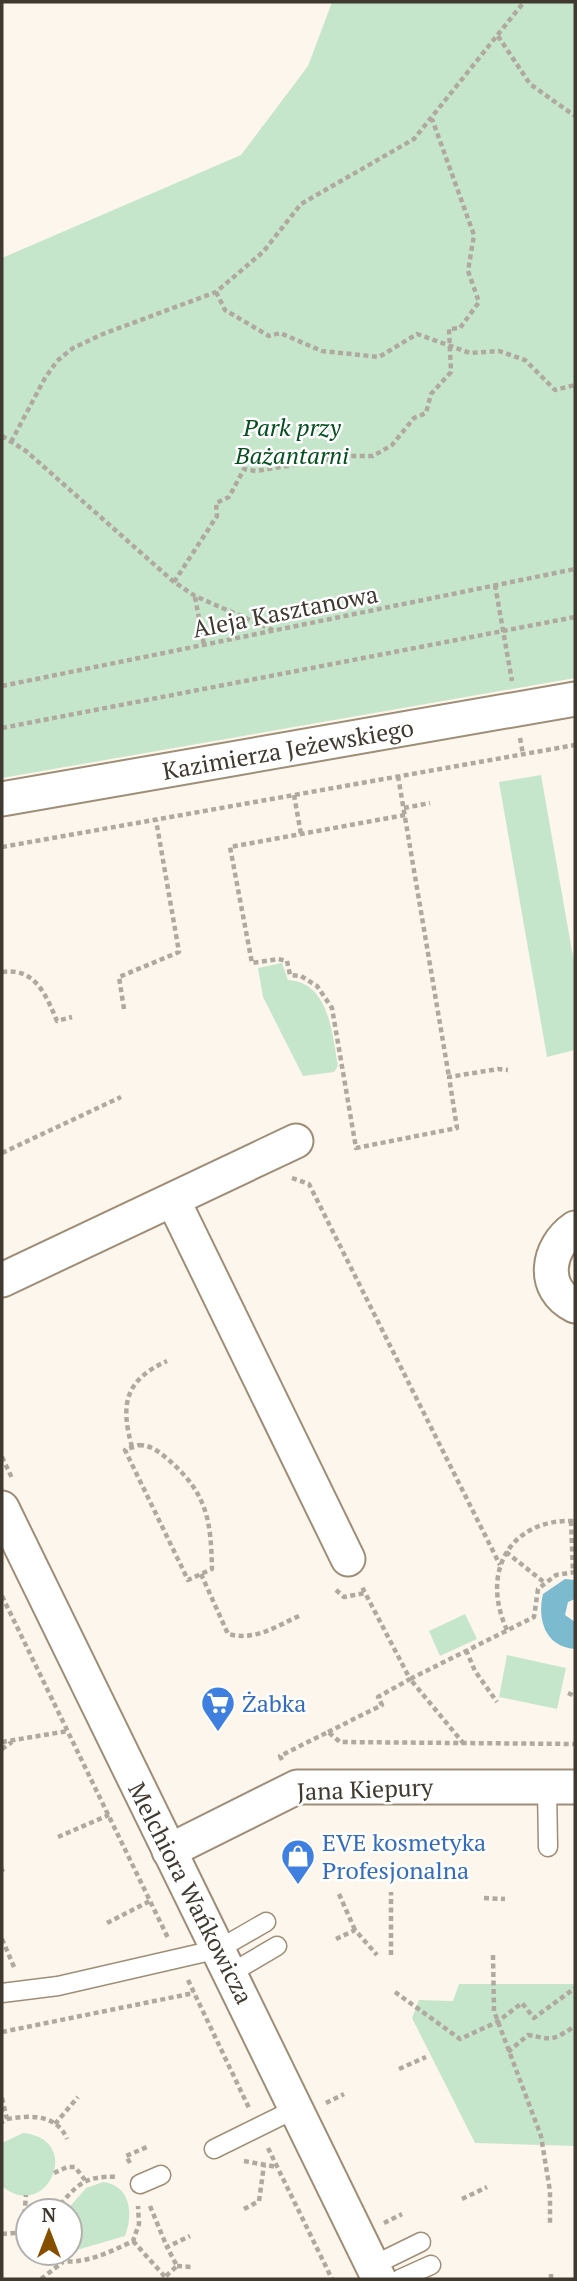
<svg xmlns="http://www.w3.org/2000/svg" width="577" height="2281" font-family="'PT Serif',serif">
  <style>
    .green { fill: #c6e6cb }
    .water { fill: #7bbacf }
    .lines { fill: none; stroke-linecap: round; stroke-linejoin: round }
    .lane-casing { stroke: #9e8e77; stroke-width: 21 }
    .street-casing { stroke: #9e8e77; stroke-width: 37 }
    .path { stroke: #b0a99f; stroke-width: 4.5; stroke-dasharray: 5 3.5; stroke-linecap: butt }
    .lane { stroke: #fff; stroke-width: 18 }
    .street { stroke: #fff; stroke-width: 33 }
    .labels { text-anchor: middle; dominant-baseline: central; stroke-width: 5; stroke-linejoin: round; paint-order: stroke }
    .park-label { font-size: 24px; font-style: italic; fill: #064f20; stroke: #fff }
    .street-label { font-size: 24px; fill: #3f392f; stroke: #fff }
    .shop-label { font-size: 24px; fill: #366cbe; stroke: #fff; text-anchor: start }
  </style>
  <rect width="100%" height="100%" fill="#fdf6ec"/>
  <g class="green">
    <polygon points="332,2 575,2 575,678 2,778 2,258 241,155 308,66"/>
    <polygon points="541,775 575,968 575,1050 547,1057 499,782"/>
    <path d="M 282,963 L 288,980 C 329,982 332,1033 338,1066 L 334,1072 L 303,1076 L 263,997 L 258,968 Z"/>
    <polygon points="465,1614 477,1639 440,1656 429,1631"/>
    <polygon points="507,1655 566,1668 557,1709 499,1697"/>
    <polygon points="459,1984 575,1984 575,2146 475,2143 412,2018 419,2000 453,2001"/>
    <path d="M 23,2133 C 85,2139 46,2224 2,2186 L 2,2143 Z"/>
    <path d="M 103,2182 C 130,2185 134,2213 125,2236 L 70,2252 L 70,2211 L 66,2211 L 86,2188 Z"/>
  </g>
  <path class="water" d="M 565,1579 L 575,1580 L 575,1599 L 568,1602 L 565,1615 L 575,1622 L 575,1649 C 545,1647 537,1619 543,1594 Z"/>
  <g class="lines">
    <g class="lane-casing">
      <g id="lane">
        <polyline points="547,1787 548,1847"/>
        <polyline points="231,1973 277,1946"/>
        <polyline points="2,1993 58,1986 219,1949 266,1922"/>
        <polyline points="214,2149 295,2109"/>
        <polyline points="140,2184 161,2175"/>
        <polyline points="372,2266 421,2242"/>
        <polyline points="400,2279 431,2265"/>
      </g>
    </g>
    <g class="street-casing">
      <g id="street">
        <polyline points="2,799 575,699"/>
        <polyline points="173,1200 348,1559"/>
        <path d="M 575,1228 C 547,1247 540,1289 575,1306"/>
        <polyline points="2,1280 296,1141"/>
        <polyline points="2,1508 379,2279"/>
        <polyline points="169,1851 297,1787 575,1787"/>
      </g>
    </g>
    <g class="path">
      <polyline points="498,36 530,84 575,116"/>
      <polyline points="216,292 225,310 269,336 280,333 322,351 379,357 417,334 470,353 499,351 525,360 555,390 575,385"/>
      <polyline points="2,436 26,451 174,582 195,596 275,631"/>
      <polyline points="11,442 45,378 57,361 73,348 103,334 216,292 263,252 301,204 414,139 524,2"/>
      <polyline points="174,582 217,516 216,503 229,497 244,469 256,471 349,456 373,456 392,445 414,418 426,413 431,394 451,372 449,329 460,328 479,302 468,271 474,235 432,119"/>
      <polyline points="495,585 512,681"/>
      <polyline points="195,597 204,645"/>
      <polyline points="2,686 575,569"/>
      <polyline points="2,728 575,617"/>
      <polyline points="520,738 523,754"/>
      <polyline points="398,776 449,1077"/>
      <polyline points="294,795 301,834"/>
      <polyline points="404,808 430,803"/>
      <polyline points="405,815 230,847 252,963 278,959 287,961 290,975 301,976 317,986 332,1008 356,1148 457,1128 449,1077 498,1069 508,1070"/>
      <polyline points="2,847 575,745"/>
      <path d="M 2,972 C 35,967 46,995 57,1021 L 72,1017"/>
      <polyline points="124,1009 119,977 179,952 156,820"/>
      <polyline points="2,1153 121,1097"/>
      <polyline points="292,1178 309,1184 500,1565"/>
      <path d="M 139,1445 C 152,1445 162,1454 171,1462 C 208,1495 211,1523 212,1569 L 188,1580 L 125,1450 Z"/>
      <path d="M 132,1447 C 120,1404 125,1380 167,1361"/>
      <polyline points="2,1457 12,1478"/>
      <polyline points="571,1521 573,1572"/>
      <polyline points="506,1552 545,1583"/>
      <path d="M 201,1574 L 228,1634 C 255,1641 275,1627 299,1616"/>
      <polyline points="336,1590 344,1597 365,1593"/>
      <polyline points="2,1596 168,1938"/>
      <path d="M 507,1630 C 480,1572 510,1518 575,1521"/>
      <polyline points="466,1650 475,1671 497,1702"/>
      <polyline points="568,1693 575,1696"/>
      <polyline points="328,1732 382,1705 378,1697 410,1679 361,1585"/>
      <polyline points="2,1742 68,1731"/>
      <polyline points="464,1744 410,1679 534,1617 538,1589 556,1575 575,1572"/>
      <polyline points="2,1749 12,1742"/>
      <polyline points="282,1760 280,1756 328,1732 340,1742 575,1744"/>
      <polyline points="58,1837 109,1815"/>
      <polyline points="2,1870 4,1869"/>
      <polyline points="339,1894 355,1930"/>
      <polyline points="484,1898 505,1899"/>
      <polyline points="107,1923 150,1901"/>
      <polyline points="2,1939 14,1967"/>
      <polyline points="336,1939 355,1930 377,1955"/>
      <polyline points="391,1955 391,1892"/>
      <polyline points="493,1955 494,2011 541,2136 550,2191 550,2225"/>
      <polyline points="188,1980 249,2108"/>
      <polyline points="395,1992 460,2039 497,2022 522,2003 534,2018 575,1988"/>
      <polyline points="2,2032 194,1993"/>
      <path d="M 508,2052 L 528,2035 C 552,2039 550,2042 572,2028"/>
      <polyline points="399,2069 426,2057"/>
      <polyline points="2,2098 7,2119 2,2122"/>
      <polyline points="326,2103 344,2094"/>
      <path d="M 7,2119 C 30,2115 57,2114 67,2139"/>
      <polyline points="55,2124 78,2097"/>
      <polyline points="268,2148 332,2279"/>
      <polyline points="244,2161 277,2167"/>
      <polyline points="130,2163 126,2156 147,2147"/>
      <polyline points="54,2173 67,2167 75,2167 85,2180"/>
      <polyline points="462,2199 487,2187"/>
      <polyline points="150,2206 167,2247 190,2236"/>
      <polyline points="244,2209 259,2201 264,2165"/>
      <path d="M 55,2211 C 76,2186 83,2175 118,2177"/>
      <polyline points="384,2223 402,2214"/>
      <polyline points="23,2231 26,2195"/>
      <polyline points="2,2234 28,2232"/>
      <polyline points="133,2241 167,2279"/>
      <path d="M 44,2253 C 69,2273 108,2253 133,2241 L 139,2224 L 138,2206"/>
      <polyline points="177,2266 192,2267"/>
      <polyline points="551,2274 551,2279"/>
      <polyline points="166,2276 177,2266 167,2247"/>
      <polyline points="41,2279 63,2262"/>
    </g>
    <use href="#lane" class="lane"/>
    <use href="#street" class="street"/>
  </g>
  <defs>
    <g id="supermarket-pin" transform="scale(1.75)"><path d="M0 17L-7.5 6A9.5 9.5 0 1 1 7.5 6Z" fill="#3f7fe0" stroke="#fff"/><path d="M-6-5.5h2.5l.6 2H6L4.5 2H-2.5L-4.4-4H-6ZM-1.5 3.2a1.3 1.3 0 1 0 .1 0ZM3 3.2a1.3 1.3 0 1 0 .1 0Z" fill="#fff"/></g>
    <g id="shop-pin" transform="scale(1.75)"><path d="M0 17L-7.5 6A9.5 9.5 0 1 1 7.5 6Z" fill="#3f7fe0" stroke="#fff"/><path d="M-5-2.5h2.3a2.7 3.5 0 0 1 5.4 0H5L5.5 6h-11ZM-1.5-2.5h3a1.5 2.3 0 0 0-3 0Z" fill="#fff"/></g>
  </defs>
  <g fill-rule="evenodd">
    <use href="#supermarket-pin" x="218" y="1703"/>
    <use href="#shop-pin" x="298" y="1856"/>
  </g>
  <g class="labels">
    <g class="park-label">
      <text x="292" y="427">Park przy<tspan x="292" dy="28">Bażantarni</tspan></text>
    </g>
    <g class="street-label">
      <text transform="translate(285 611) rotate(-11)">Aleja Kasztanowa</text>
      <text transform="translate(288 749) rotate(-10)">Kazimierza Jeżewskiego</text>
      <text transform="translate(365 1789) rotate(-2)">Jana Kiepury</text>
      <text transform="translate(191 1893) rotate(63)">Melchiora Wańkowicza</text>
    </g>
    <g class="shop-label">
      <text x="242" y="1703">Żabka</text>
      <text x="322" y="1842">EVE kosmetyka<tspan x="322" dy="28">Profesjonalna</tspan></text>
    </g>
  </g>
  <rect width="577" height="2281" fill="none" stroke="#3f392f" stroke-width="7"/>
  <g transform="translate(49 2232)"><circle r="33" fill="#ffffff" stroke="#b2b0ac" stroke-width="2"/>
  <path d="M0-5L12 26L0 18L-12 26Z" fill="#864e00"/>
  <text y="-10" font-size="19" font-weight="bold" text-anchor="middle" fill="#3f392f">N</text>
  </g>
</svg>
